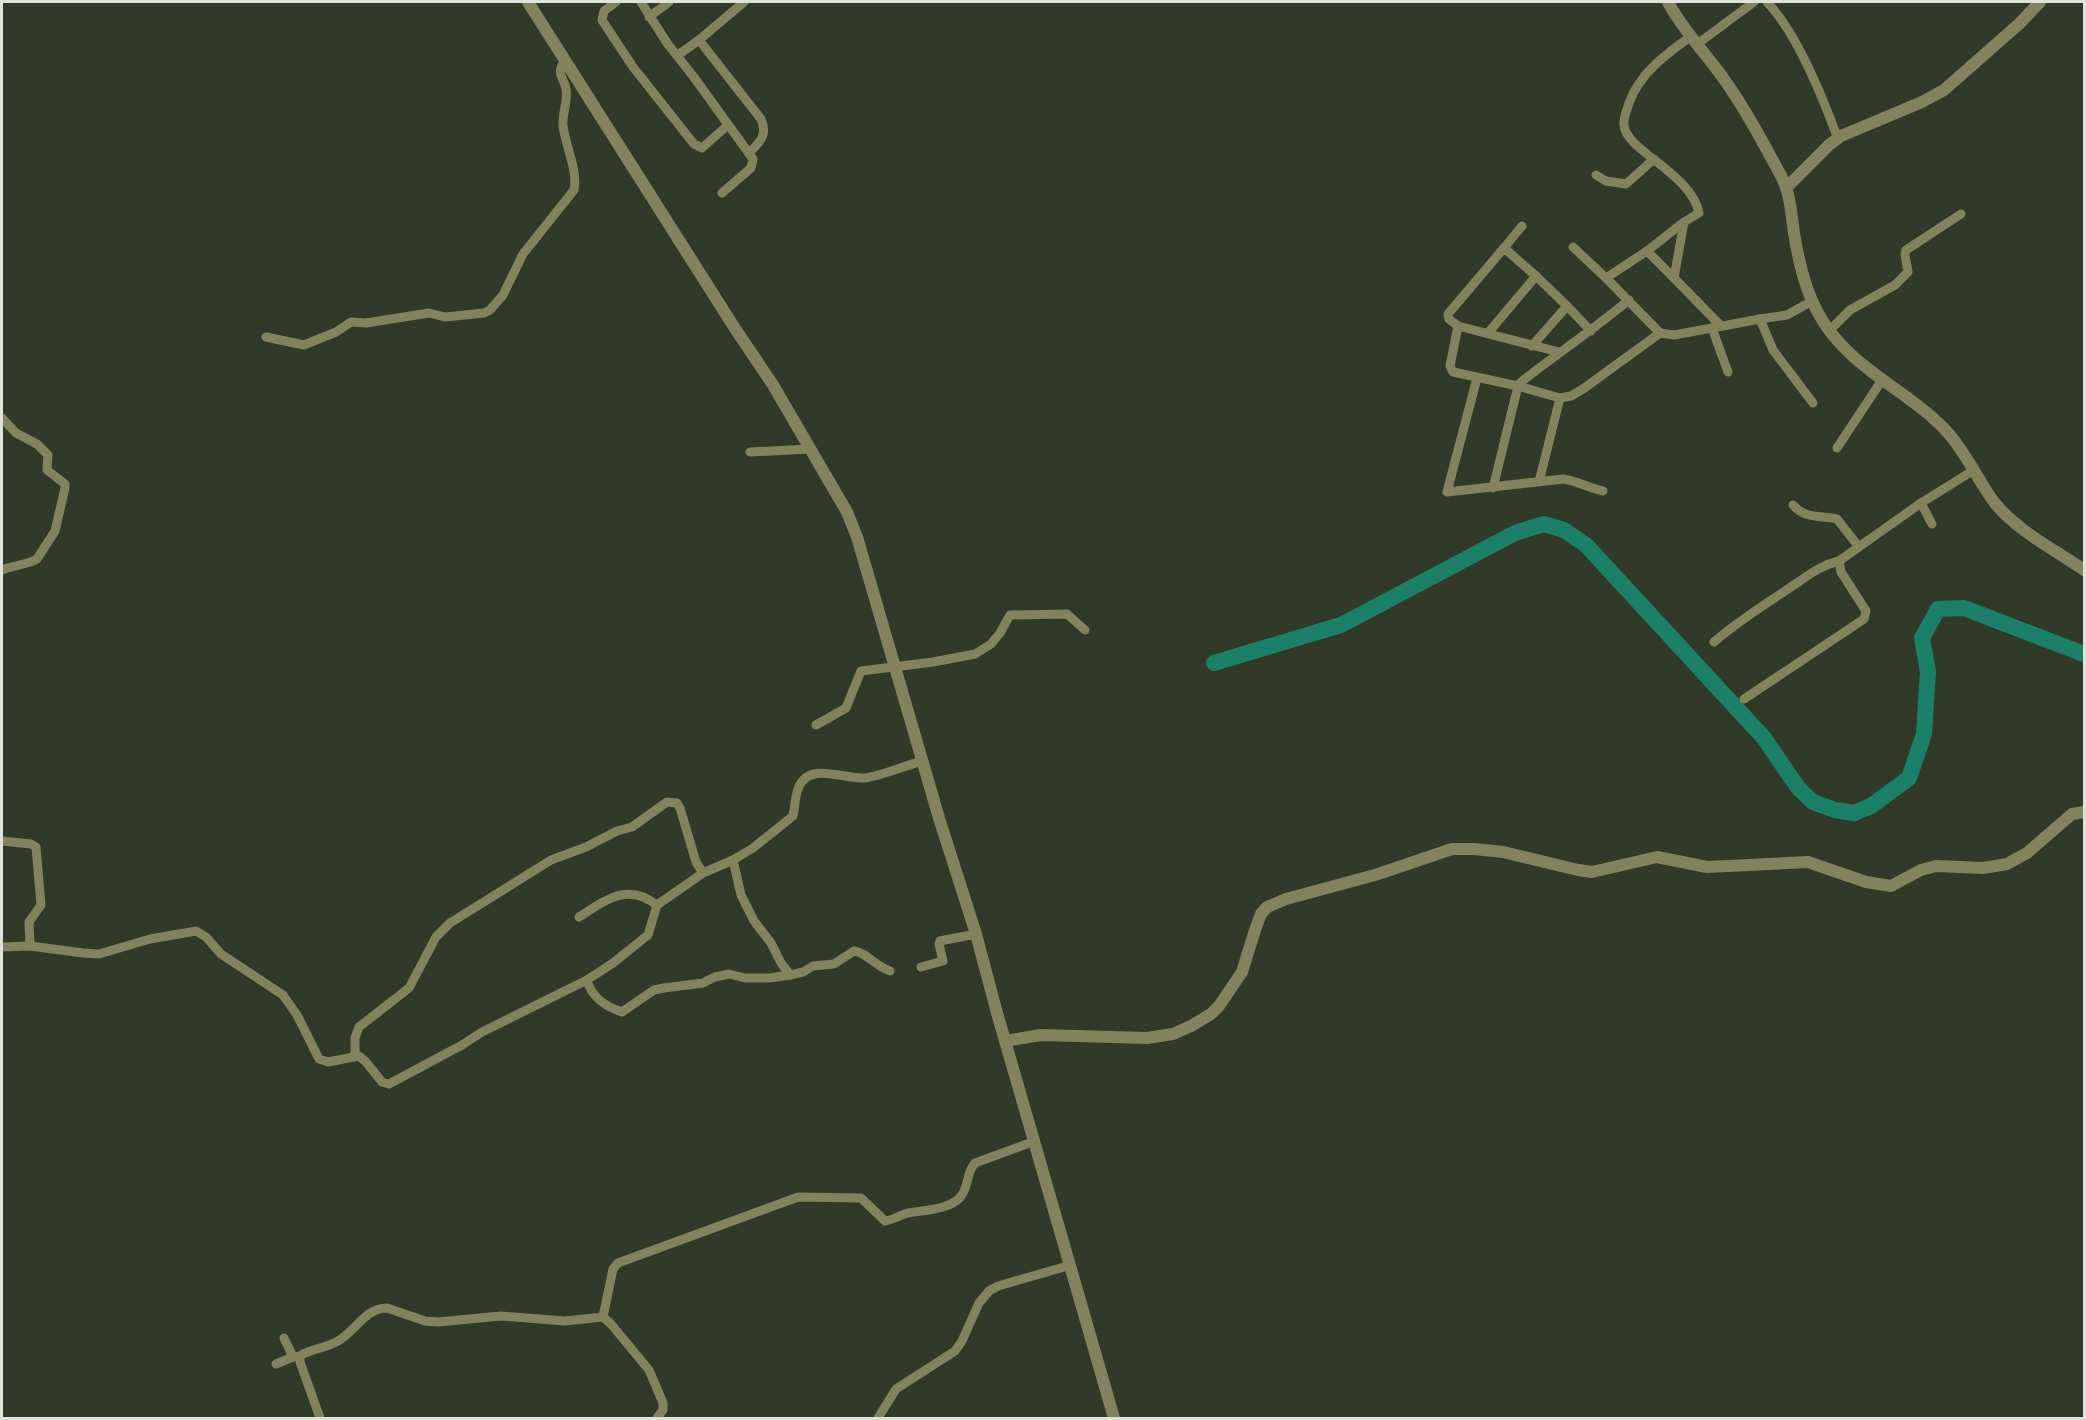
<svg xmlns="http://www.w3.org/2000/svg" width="2086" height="1420" font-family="'Golos Text',sans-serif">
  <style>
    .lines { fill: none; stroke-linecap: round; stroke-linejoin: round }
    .river { stroke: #1c8068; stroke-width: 16 }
    .minor { stroke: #82825c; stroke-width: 9 }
    .tertiary { stroke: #82825c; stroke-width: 12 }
  </style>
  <rect width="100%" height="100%" fill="#313a28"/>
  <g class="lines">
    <polyline class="river" points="1214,663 1341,625 1515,533 1544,524 1564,530 1586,545 1764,738 1799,789 1813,802 1835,810 1854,813 1871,806 1909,778 1924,734 1928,672 1922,638 1938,609 1964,608 2084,654"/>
    <g class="minor">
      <polyline points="616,2 604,11 602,20 633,67 694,144 702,148 728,125"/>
      <polyline points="641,2 667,43 693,76 753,159 751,168 722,193"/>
      <path d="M 1767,2 C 1796,32 1823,98 1838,139"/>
      <polyline points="649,17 669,2"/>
      <path d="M 1690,37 C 1665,55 1640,73 1629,103 C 1627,110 1623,118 1624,125 C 1625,150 1692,174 1699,213 L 1684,222 L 1674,278 L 1721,326"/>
      <path d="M 699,40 L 761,119 C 768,135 760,142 749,153"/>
      <polyline points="1696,45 1754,2"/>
      <polyline points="678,55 699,40 744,2"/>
      <polyline points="1596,175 1606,181 1626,184 1654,159"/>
      <polyline points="1573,247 1606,278"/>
      <polyline points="1504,248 1522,226"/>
      <polyline points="1647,251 1684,222"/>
      <polyline points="1674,278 1647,251 1606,278 1660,333 1674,335 1712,328"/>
      <polyline points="1812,301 1787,315 1760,319 1773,350 1813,403"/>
      <polyline points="1458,326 1449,319 1448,314 1504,248 1536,276"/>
      <polyline points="1830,330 1850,310 1895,285 1908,272 1905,255 1906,250 1961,214"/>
      <polyline points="1488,333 1536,276 1567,306"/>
      <path d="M 266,337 L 304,345 L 336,332 L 351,322 L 366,323 L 429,313 L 445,317 L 484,313 L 490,310 L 503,295 L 523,254 L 574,190 C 578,171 566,147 563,126 C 562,114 568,102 566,89 C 564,76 555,75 565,60"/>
      <polyline points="1532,346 1567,306 1591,331"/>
      <polyline points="1559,352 1458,326 1450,366 1453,372 1518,386 1560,398"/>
      <polyline points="1728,372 1712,328 1760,319"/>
      <path d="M 1477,378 L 1447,492 L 1563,479 C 1577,481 1589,488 1603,491"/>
      <path d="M 2,418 L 16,433 L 37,444 L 48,455 L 47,470 L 65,484 L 65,488 L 55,531 L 37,559 C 29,564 12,566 2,570"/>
      <polyline points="1837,448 1882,380"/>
      <polyline points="750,452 809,449"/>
      <polyline points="1539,482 1560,398 1571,396 1583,389 1660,333"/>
      <path d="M 1493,488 L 1518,386 L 1521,382 C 1557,354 1594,329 1629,300"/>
      <polyline points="1921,503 1932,524"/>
      <path d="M 1793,505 C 1806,520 1822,515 1837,519 L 1859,547"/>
      <path d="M 1714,642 C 1739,620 1766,604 1794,585 C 1809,575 1821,565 1839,561"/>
      <polyline points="1744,699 1864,619 1866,611 1841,572 1839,561 1921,503 1974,470"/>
      <polyline points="816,725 846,708 861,671 933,662 975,654 991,644 1000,633 1010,615 1067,614 1085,630"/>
      <polyline points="2,841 31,844 36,847 41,905 29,922 30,946"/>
      <path d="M 579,917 C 606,900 627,882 657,905"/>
      <path d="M 2,947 L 30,946 L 83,953 L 99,954 L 150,939 L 196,931 L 206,937 L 221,954 L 283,995 L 297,1015 L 319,1059 L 328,1062 L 359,1056 L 366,1062 L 382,1082 L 389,1084 L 462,1045 L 482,1032 L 587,980 L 613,963 L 648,935 L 657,905 L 703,873 L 733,860 L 753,848 L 793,816 C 795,807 795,797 798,789 C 808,760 845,780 865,778 C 881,776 906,765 923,761"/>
      <polyline points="921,967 943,961 939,944 940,941 976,934"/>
      <path d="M 790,975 L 803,972 L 813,966 L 834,964 L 854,951 C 866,952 875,966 890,971"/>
      <path d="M 587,980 C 591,997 607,1007 622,1012 L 654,990 L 664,988 L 703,983 L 715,977 L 729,974 L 745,978 L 769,978 L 790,975 L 781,963 L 771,943 L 754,921 L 741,895 L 733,860"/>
      <polyline points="355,1056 355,1038 359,1027 409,988 436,937 450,923 551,860 586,847 617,831 632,827 667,802 677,803 680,808 696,862 703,873"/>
      <path d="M 603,1317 L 613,1269 L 618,1263 L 798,1197 L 861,1198 L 885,1221 C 893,1220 900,1215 908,1213 C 923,1210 955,1210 963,1193 C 969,1183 967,1171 975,1163 L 1035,1141"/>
      <polyline points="284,1338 293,1357"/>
      <polyline points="276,1364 293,1357 300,1356"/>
      <path d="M 320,1418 L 300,1362 L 300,1356 L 303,1354 C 314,1349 327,1347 338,1341 C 356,1331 365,1308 387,1308 L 425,1321 L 438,1322 L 501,1316 L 565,1321 L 603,1317 L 611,1324 L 649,1370 L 663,1403 L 663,1410 L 657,1418"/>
      <polyline points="878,1418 896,1389 955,1351 962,1341 979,1303 989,1291 998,1286 1071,1265"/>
    </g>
    <g class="tertiary">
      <polyline points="528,2 734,327 773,385 847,512 857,537 939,818 976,934 997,1013 1114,1418"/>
      <path d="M 1668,2 C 1682,29 1703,50 1721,75 C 1743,105 1761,139 1779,172 C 1790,190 1791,212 1794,233 C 1798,258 1805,289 1817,311 C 1847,369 1909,389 1949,434 C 1967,455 1978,480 1994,502 C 2017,531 2055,550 2084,570"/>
      <polyline points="1786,188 1829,145 1841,136 1922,102 1944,90 2019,24 2040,2"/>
      <polyline points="1005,1041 1041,1035 1147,1038 1173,1034 1191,1026 1211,1014 1219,1006 1242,972 1255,930 1261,914 1267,907 1286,899 1375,875 1452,849 1474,849 1503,852 1578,870 1592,872 1657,857 1707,867 1808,862 1866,882 1891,886 1921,870 1936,866 1983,868 2007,864 2027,853 2072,814 2084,812"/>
    </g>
  </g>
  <rect width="2086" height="1420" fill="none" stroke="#dde3d8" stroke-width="6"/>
</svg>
